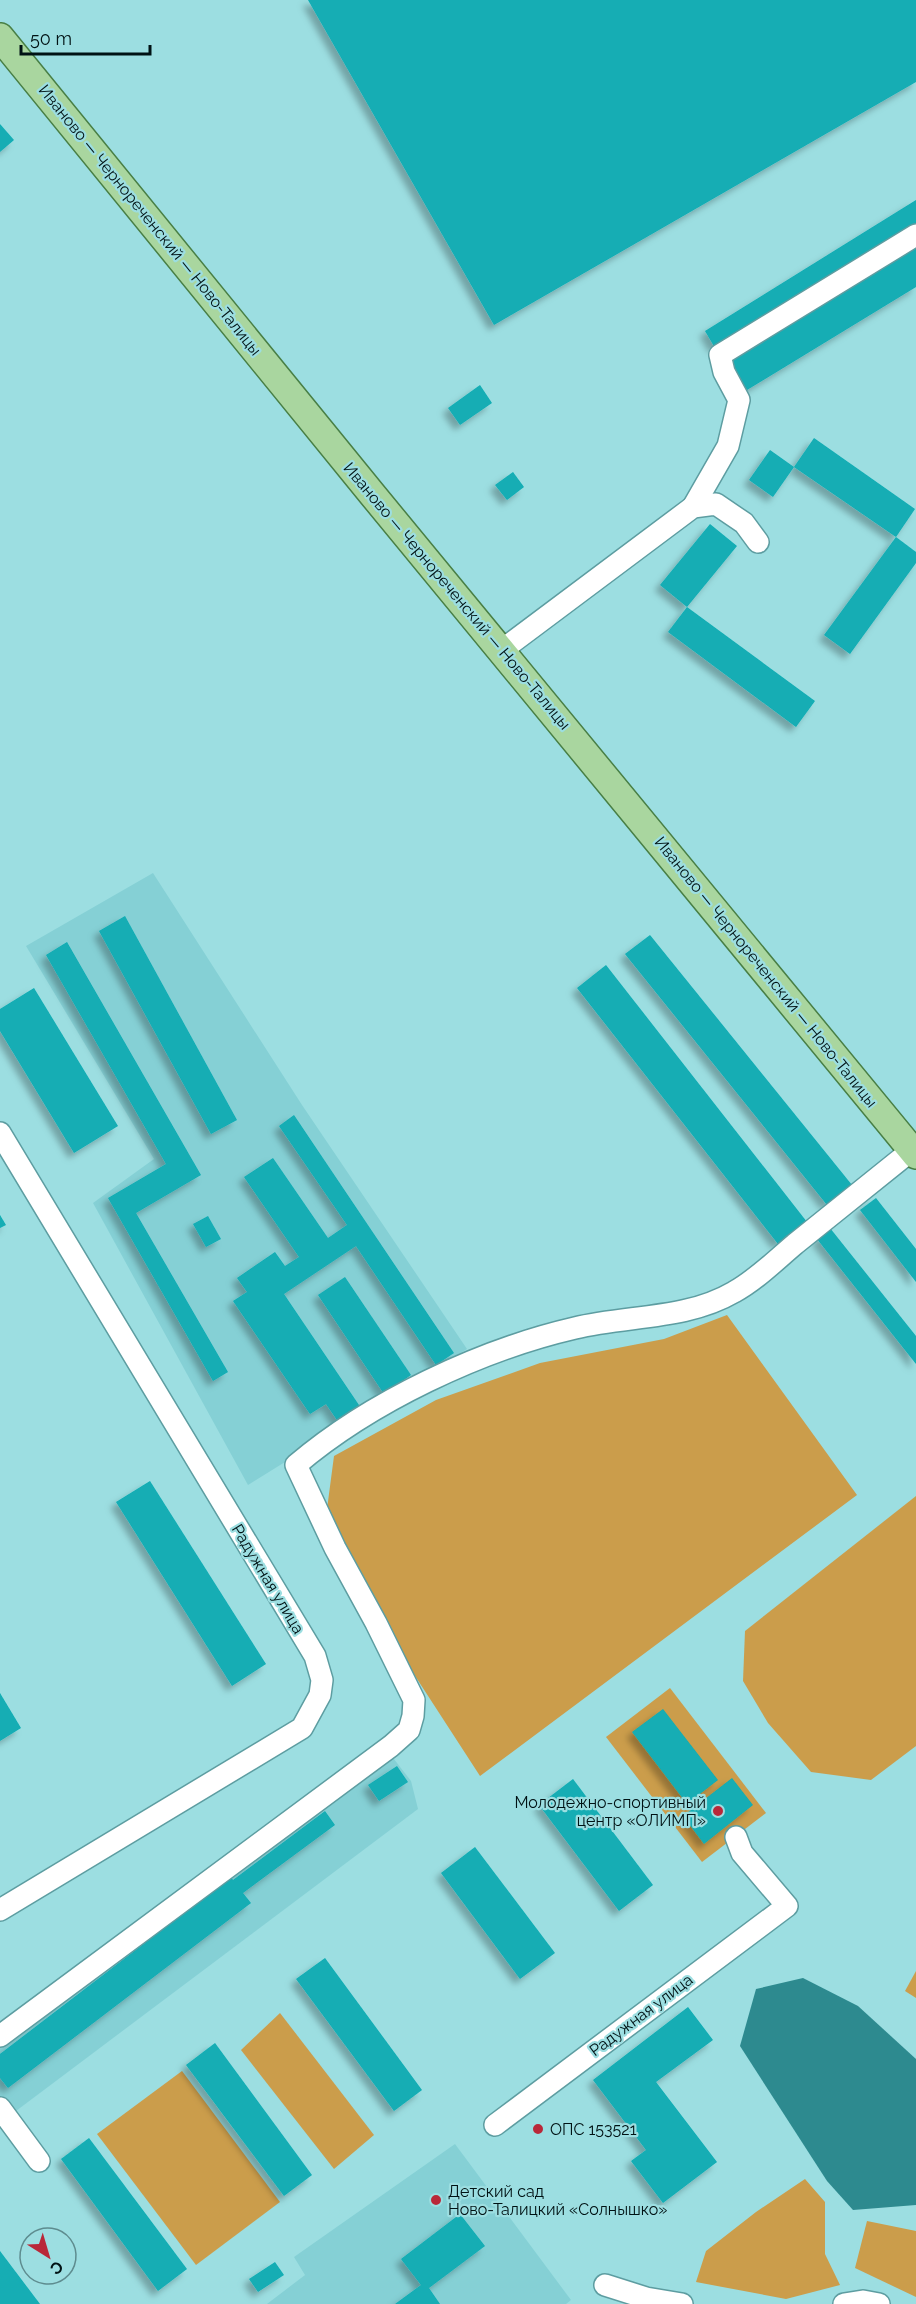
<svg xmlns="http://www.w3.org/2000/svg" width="916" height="2304" font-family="Raleway,sans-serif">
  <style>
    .built { fill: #85d0d5 }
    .green { fill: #cb9d4b }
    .water { fill: #2d8a8f }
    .building { fill: #12adb4; filter: url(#shadow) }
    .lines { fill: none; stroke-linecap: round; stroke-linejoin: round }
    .minor-casing { stroke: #5d9da1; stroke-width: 24 }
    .major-casing { stroke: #487f45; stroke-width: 30 }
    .minor { stroke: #fff; stroke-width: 21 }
    .major { stroke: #a9d69f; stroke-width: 27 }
    .poi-dot { fill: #b92839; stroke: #9cdee1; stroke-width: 2 }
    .labels { text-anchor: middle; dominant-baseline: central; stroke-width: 4.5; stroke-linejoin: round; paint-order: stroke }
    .street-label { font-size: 16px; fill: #001214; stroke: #9cdee1 }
    .poi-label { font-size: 16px; fill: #001214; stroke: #9cdee1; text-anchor: start }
  </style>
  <defs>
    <filter id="shadow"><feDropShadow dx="-5.5" dy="5.5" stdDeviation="3" flood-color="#0004"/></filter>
  </defs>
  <rect width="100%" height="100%" fill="#9cdee1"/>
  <g class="built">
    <polygon points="153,873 302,1105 467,1349 248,1485 93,1203 154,1159 26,946"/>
    <polygon points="390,1754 411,1781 418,1809 0,2123 0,2036"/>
    <polygon points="455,2144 571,2300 566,2304 267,2304 305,2275 294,2257"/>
  </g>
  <g class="green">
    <polygon points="727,1315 857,1495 480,1776 408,1665 327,1509 334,1456 436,1400 540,1363 664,1339"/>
    <polygon points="916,1496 916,1746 871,1780 811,1772 768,1723 743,1681 745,1631"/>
    <polygon points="670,1688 766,1813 702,1862 606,1737"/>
    <polygon points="916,1971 916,1998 905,1991"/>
    <polygon points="280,2013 374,2135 334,2169 241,2050"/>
    <polygon points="182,2071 280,2202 196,2265 97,2134"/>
    <polygon points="805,2179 825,2202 825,2254 840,2285 786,2299 696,2282 706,2251 756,2212"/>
    <polygon points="867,2221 916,2231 916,2297 855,2268"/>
  </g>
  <polygon class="water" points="803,1978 858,2006 916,2059 916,2205 853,2210 827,2181 740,2046 756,1989"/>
  <g class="building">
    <polygon points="308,0 916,0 916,82 494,325"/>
    <polygon points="0,124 14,140 0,152"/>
    <polygon points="916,200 916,223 715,348 705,331"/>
    <polygon points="916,246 916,287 747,390 728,360"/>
    <polygon points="480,385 492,403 460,425 448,408"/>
    <polygon points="814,438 915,509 896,537 794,467"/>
    <polygon points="770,450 794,467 773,497 749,480"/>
    <polygon points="513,472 524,487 507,500 495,485"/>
    <polygon points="710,524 737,546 687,607 660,585"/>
    <polygon points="896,537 916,552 916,563 850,654 824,635"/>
    <polygon points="687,607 815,701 796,727 668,632"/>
    <polygon points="125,916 237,1120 211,1134 99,931"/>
    <polygon points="650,935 852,1185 827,1205 625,954"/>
    <polygon points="67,942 201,1175 136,1213 228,1372 213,1381 108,1198 166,1164 46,955"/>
    <polygon points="606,965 807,1222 778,1244 577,988"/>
    <polygon points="34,988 118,1126 74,1153 0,1031 0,1009"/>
    <polygon points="294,1115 454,1353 436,1365 356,1246 284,1294 361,1408 339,1423 326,1404 310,1414 233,1301 247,1292 237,1278 275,1252 285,1266 299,1257 244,1177 273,1158 328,1238 347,1225 279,1126"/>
    <polygon points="876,1198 916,1249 916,1282 860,1210"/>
    <polygon points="0,1215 6,1225 0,1228"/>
    <polygon points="208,1216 221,1239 206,1247 193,1224"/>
    <polygon points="830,1228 916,1336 916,1364 817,1239"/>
    <polygon points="345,1277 411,1375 384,1394 318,1295"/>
    <polygon points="150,1481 266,1664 232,1686 116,1502"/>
    <polygon points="0,1693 21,1728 0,1741"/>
    <polygon points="663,1709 718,1780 687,1804 632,1732"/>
    <polygon points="397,1766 408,1782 379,1801 368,1785"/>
    <polygon points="732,1778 753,1805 704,1844 683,1816"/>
    <polygon points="573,1779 653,1885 619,1911 539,1805"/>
    <polygon points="325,1811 335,1825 243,1893 251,1903 8,2088 0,2078 0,2054 231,1877 233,1880"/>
    <polygon points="475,1847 555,1953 520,1979 441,1873"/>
    <polygon points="325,1958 422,2090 394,2111 296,1979"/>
    <polygon points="688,2007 713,2040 656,2082 717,2162 663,2203 631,2161 646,2150 593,2080"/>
    <polygon points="215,2043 312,2175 284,2196 186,2065"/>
    <polygon points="89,2138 187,2269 158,2291 61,2159"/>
    <polygon points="460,2214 485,2246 429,2288 440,2304 395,2304 421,2285 401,2259"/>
    <polygon points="0,2251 40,2304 0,2304"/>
    <polygon points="275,2262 284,2275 258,2292 249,2279"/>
  </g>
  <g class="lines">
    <g class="minor-casing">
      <g id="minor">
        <polyline points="693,507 728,446 739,400 724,372 720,355 916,235"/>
        <polyline points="502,650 693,507 716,504 744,523 758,542"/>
        <polyline points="0,1133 315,1656 322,1680 320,1695 302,1728 0,1910"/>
        <path d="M 0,2036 L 391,1746 L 409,1730 L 413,1716 L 414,1700 L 376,1623 L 335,1548 L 296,1465 C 370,1402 480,1350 575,1328 C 628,1315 686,1320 734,1292 C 756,1280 776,1260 795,1244 C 834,1213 873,1181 912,1150"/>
        <polyline points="0,2108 39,2161"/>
        <polyline points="495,2125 787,1906 742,1853 736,1837"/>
        <polyline points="605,2285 646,2298 682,2304"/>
        <polyline points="844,2304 863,2301 879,2304"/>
      </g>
    </g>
    <g class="major-casing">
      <polyline id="major" points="0,37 372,494 916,1155"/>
    </g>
    <use href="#minor" class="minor"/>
    <use href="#major" class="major"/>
  </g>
  <g class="poi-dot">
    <circle cx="718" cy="1811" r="6"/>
    <circle cx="538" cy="2129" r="6"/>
    <circle cx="436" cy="2200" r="6"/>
  </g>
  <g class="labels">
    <g class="street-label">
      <text transform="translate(150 220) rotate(51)">Иваново — Чернореченский — Ново-Талицы</text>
      <text transform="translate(457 596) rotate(50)">Иваново — Чернореченский — Ново-Талицы</text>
      <text transform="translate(766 972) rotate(51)">Иваново — Чернореченский — Ново-Талицы</text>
      <text transform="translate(268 1579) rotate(59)">Радужная улица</text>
      <text transform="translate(641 2015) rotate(-37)">Радужная улица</text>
    </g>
    <g class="poi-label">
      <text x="706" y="1802" text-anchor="end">Молодежно-спортивный<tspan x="706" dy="18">центр «ОЛИМП»</tspan></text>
      <text x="550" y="2129">ОПС 153521</text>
      <text x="448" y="2191">Детский сад<tspan x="448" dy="18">Ново-Талицкий «Солнышко»</tspan></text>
    </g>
  </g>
  <g transform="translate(48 2256) rotate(143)"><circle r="28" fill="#9cdee1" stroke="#5e8c8f" stroke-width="1.5"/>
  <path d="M0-4.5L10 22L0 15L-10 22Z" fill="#b92839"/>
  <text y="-9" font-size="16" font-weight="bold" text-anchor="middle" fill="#001214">С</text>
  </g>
  <path d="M21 45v9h129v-9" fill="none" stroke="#001214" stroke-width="3"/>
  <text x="30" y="45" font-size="18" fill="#001214" stroke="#9cdee1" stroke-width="4.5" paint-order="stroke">50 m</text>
</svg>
